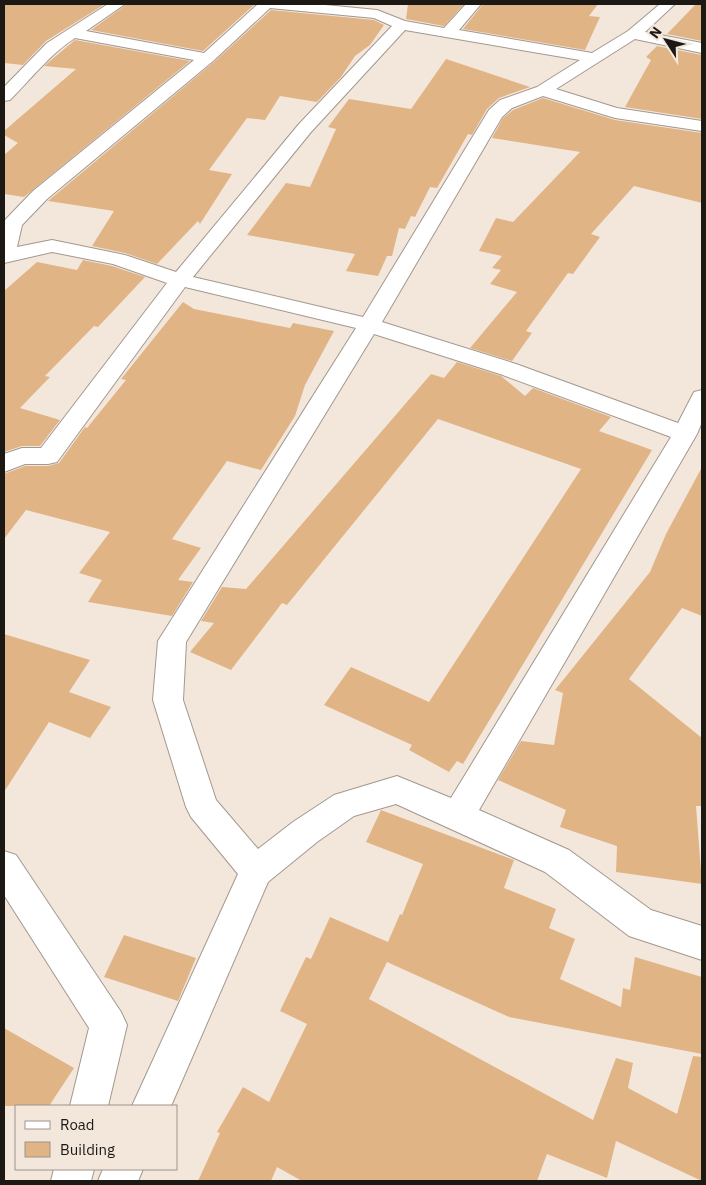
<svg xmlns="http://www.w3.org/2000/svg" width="706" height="1185" font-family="'IBM Plex Sans',sans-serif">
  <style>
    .building { fill: #e1b486 }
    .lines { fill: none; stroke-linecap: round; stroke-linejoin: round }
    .minor-casing { stroke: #a3988e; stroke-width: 2 }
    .minor { fill: #fff; fill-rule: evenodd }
  </style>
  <rect width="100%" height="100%" fill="#f3e7dc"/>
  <g class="building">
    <polygon points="4,4 105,4 46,41 23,65 4,63"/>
    <polygon points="127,4 255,4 203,51 91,30"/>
    <polygon points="408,4 464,4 444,26 406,19"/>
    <polygon points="483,4 598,4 589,16 600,17 585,50 463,29"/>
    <polygon points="696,4 702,4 702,41 667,34"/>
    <polygon points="271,10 374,20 384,25 370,45 355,56 341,77 317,102 280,96 265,120 247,118 209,170 232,174 200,224 198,221 157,264 125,253 92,246 114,211 48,201 214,62"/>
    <polygon points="75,40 190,61 24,197 4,194 4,155 18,143 4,135 4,131 76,69 44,66"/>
    <polygon points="657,46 702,55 702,119 625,107 651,60 646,57"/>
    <polygon points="446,59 530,87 499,98 487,109 472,135 468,134 437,188 430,187 415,217 411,216 405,229 399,228 392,256 387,256 378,276 346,271 355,254 247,235 286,183 310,187 336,129 328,127 349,99 411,109"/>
    <polygon points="543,98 615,120 702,133 702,203 634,186 591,234 600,237 573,274 568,273 526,331 532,333 512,361 470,348 517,292 490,284 501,270 492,268 502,256 479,251 496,218 513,222 580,152 492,138 503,118 513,110"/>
    <polygon points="83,260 112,266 145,277 98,327 94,326 45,376 50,377 20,408 60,420 40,446 22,446 4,452 4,291 37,262 77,270"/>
    <polygon points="183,302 194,309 290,328 293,323 334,331 305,385 295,416 261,470 227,461 172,539 201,548 178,580 193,582 172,616 88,602 102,580 79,573 110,532 26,510 4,539 4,474 25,466 48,466 59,463 85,427 87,428 126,380 121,379"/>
    <polygon points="457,362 501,376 525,396 533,388 611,417 599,431 652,450 463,764 457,761 449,772 409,750 412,745 324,705 351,667 429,702 581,469 438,419 287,605 282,603 231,670 190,652 214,623 201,621 222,587 246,589 431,374 444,378"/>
    <polygon points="702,467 702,616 682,608 629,679 702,738 702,806 696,806 702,884 616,872 617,846 560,827 566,810 498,780 521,741 554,745 563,693 555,690 650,572 666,534"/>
    <polygon points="4,634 90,660 69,692 111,707 90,738 49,722 4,792"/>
    <polygon points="381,810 514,860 504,888 556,909 549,928 575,939 560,979 621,1007 623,988 630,990 635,957 702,977 702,1054 509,1017 387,962 369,999 593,1120 616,1058 633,1063 628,1088 677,1114 693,1056 702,1057 702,1181 616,1141 607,1178 547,1154 537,1181 302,1181 277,1167 271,1181 198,1181 220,1133 217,1132 243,1087 269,1102 307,1024 280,1011 306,957 311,959 330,917 388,942 400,914 402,915 423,864 366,842"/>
    <polygon points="124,935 196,958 178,1001 104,977"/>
    <polygon points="4,1028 74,1068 49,1106 4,1106"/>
  </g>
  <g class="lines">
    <g class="minor-casing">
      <g id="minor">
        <path d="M 108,4 L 125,4 L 86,31 L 204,53 L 258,4 L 315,4 L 377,10 L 405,21 L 444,28 L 466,4 L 481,4 L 459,30 L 592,53 L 628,31 L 660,4 L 675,4 L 645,32 L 702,43 L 702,53 L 635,39 L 556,89 L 617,108 L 702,121 L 702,131 L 615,118 L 543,96 L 512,108 L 502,117 L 382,322 L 516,364 L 678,423 L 694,392 L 702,390 L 702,422 L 697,434 L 479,810 L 569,850 L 651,910 L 702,926 L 702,960 L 629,936 L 545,872 L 396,804 L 354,816 L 317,842 L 268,882 L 171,1106 L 132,1106 L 238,874 L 191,817 L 186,807 L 153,700 L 158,641 L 356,328 L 185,287 L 57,462 L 48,464 L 25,464 L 4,472 L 4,454 L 22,448 L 41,448 L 167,283 L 113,264 L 52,252 L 4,263 L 4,222 L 6,219 L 33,191 L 194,60 L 75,38 C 50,54 31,79 10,100 L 4,101 L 4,87 L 47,43 ZM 270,8 L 374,18 L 392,26 L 299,124 L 176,272 L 125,255 L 52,240 L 17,247 L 22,225 L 47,199 L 213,61 ZM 405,30 L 580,60 L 537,87 L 500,100 L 489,110 L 363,317 L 193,277 L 311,132 ZM 374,334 L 500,374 L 671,437 L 451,798 L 397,776 L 334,795 L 293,822 L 258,849 L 216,800 L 183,700 L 186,642 Z"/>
        <polygon points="4,851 16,855 121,1012 127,1025 108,1106 70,1106 89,1028 4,895"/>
        <polygon points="54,1169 94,1169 91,1181 51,1181"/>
        <polygon points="103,1169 143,1169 138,1181 98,1181"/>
      </g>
    </g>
    <use href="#minor" class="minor"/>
  </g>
  <rect width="706" height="1185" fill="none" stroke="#1c1814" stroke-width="10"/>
  <rect x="15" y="1105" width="162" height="65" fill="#f3e7dc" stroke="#9d948c"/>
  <rect x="25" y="1121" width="25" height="8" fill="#ffffff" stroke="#9d948c"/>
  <text x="60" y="1130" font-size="15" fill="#1c1814">Road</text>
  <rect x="25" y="1142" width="25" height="15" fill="#e1b486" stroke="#9d948c"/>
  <text x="60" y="1155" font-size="15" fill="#1c1814">Building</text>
  <g transform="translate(666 40) rotate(306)" stroke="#f3e7dc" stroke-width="4" paint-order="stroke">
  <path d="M0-4L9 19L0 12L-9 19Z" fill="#1c1814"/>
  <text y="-8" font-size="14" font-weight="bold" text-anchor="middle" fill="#1c1814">N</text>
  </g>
</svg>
